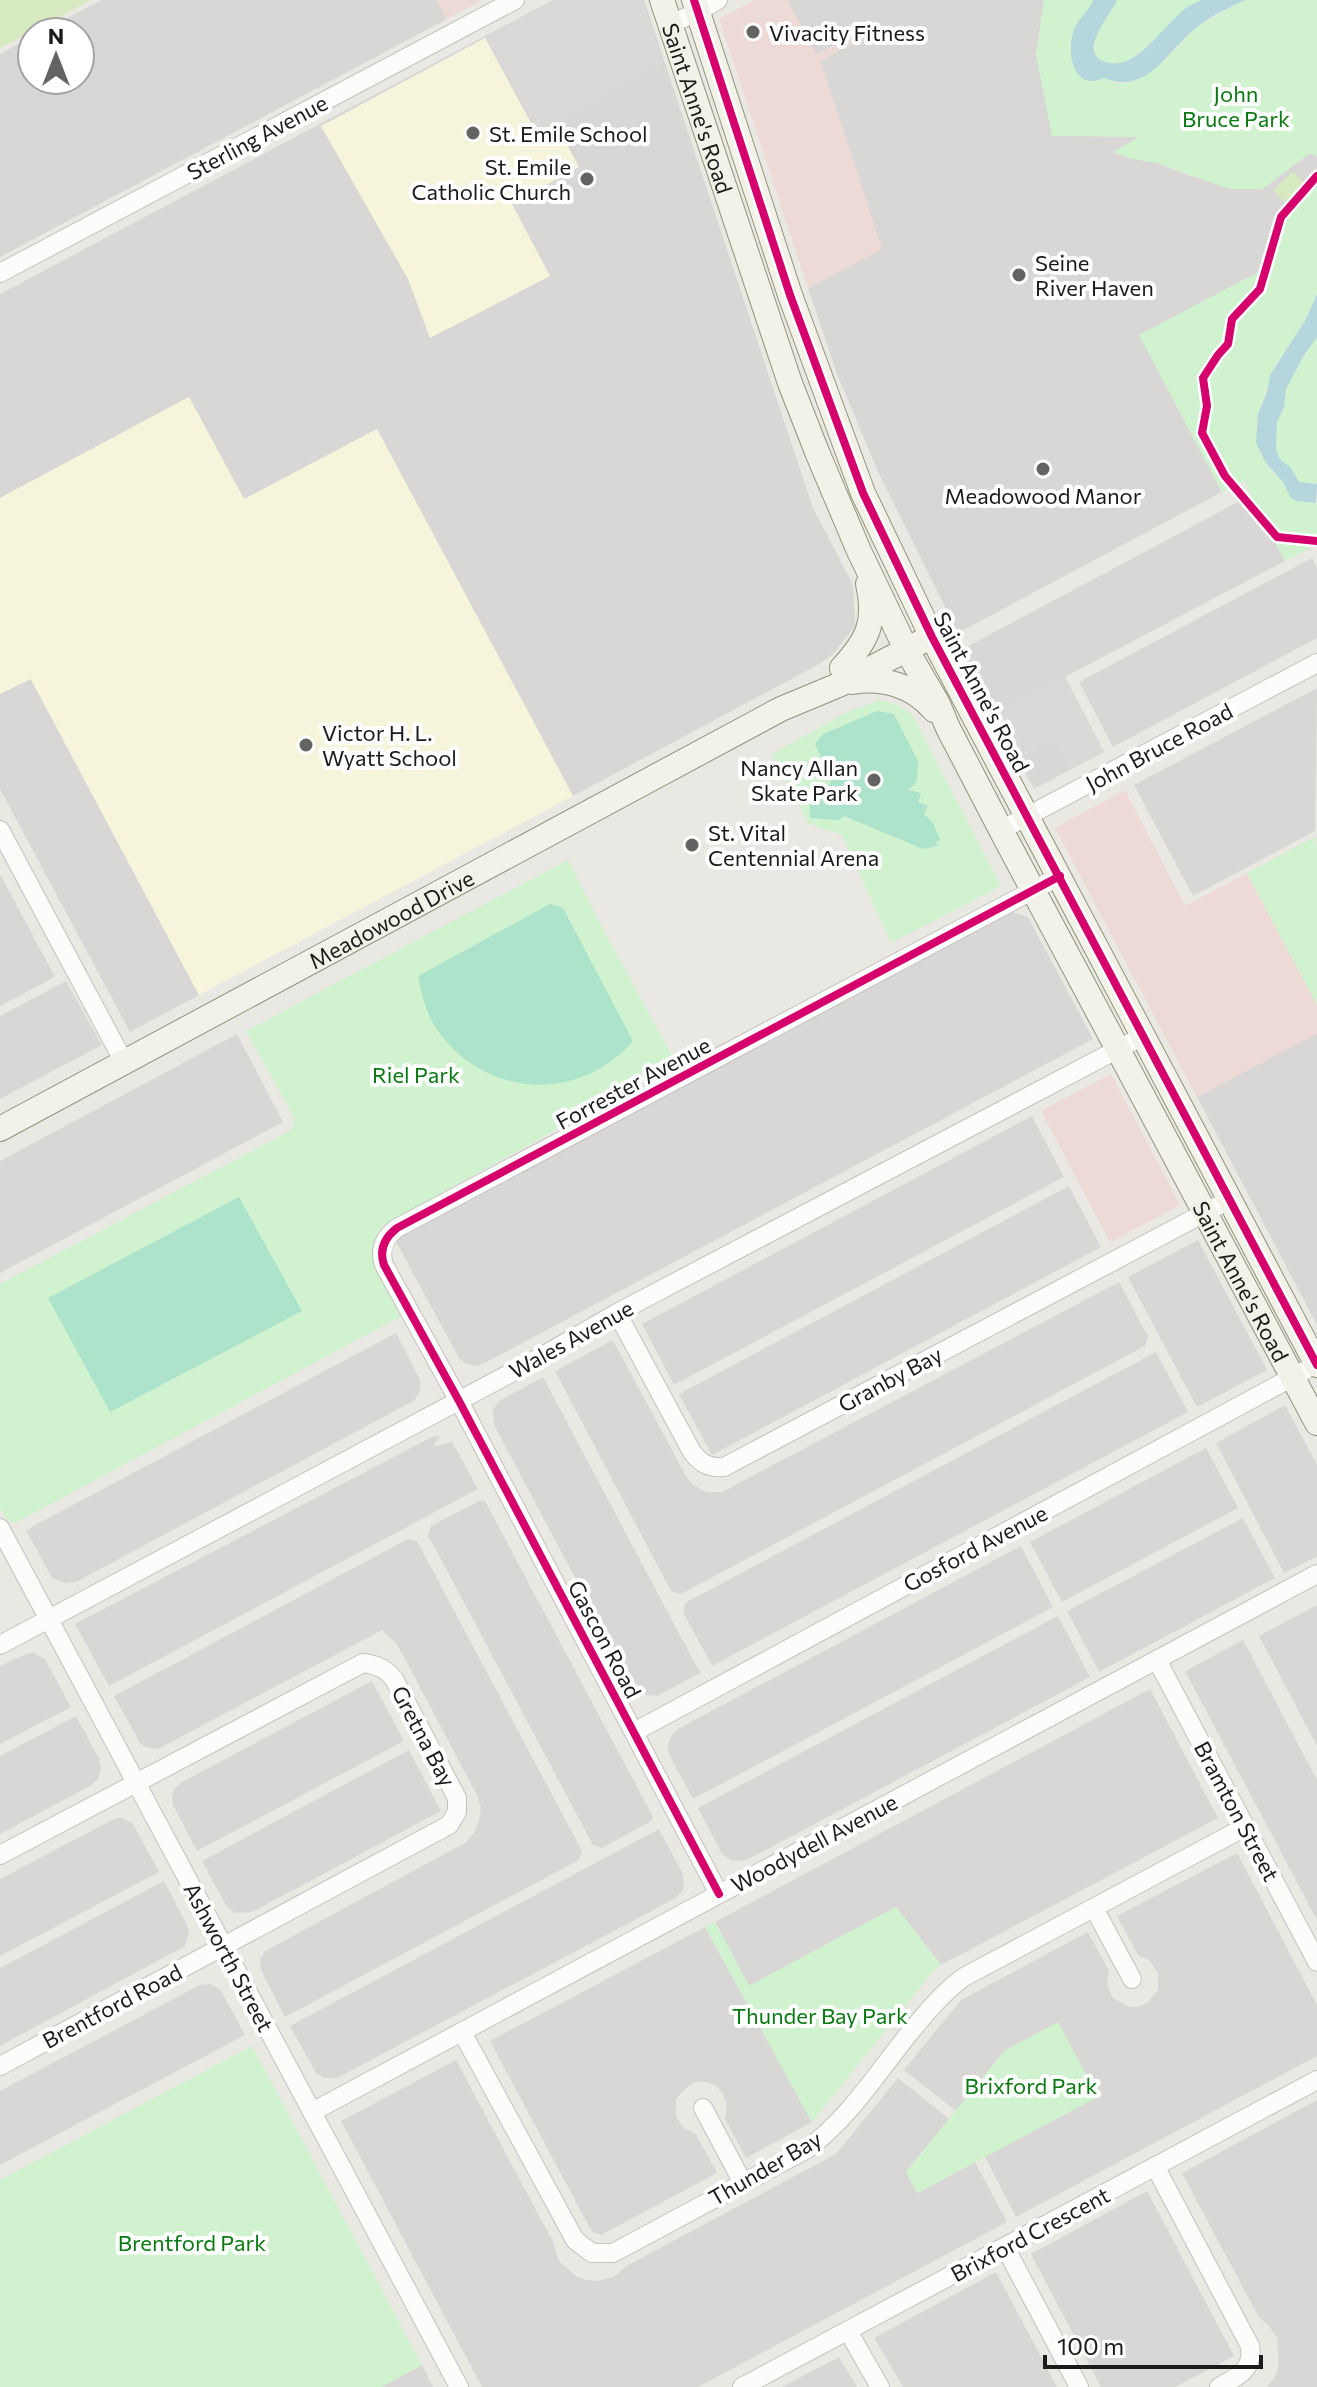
<svg xmlns="http://www.w3.org/2000/svg" width="1317" height="2387" font-family="Commissioner,sans-serif">
  <style>
    .residential { fill: #d9d7d5 }
    .commercial { fill: #eddad7 }
    .education { fill: #f6f5dc }
    .grass { fill: #d7e9c0 }
    .park { fill: #d0f2cf }
    .pitch { fill: #aee3cb }
    .parking { fill: #dad9d7 }
    .water { fill: #b6d6de }
    .lines { fill: none; stroke-linecap: round; stroke-linejoin: round }
    .street-casing { stroke: #c2c2bf; stroke-width: 20 }
    .secondary-casing { stroke: #92937c; stroke-width: 26 }
    .street { stroke: #fcfcfb; stroke-width: 18 }
    .secondary { stroke: #f2f2e8; stroke-width: 24 }
    .cycleway-casing { stroke: #fff; stroke-width: 13 }
    .cycleway { stroke: #d6006c; stroke-width: 8 }
    .poi-dot { fill: #636361; stroke: #fff; stroke-width: 3 }
    .labels { text-anchor: middle; dominant-baseline: central; stroke-width: 8; stroke-linejoin: round; paint-order: stroke }
    .poi-label { font-size: 22px; fill: #1b1b1b; stroke: #fff; text-anchor: start }
    .park-label { font-size: 22px; fill: #097911; stroke: #fff }
    .street-label { font-size: 22px; fill: #1b1b1b; stroke: #fff }
  </style>
  <rect width="100%" height="100%" fill="#eae8e3"/>
  <g class="residential">
    <polygon points="101,0 437,0 447,19 0,257 0,54 32,37 32,80 80,80 80,32 41,32"/>
    <polygon points="553,0 644,0 813,508 853,585 855,626 833,654 821,663 573,796 377,429 244,500 189,397 0,498 0,294"/>
    <polygon points="787,0 1044,0 1036,55 1142,137 1114,152 1128,158 1157,163 1190,176 1262,189 1310,153 1317,157 1317,170 1284,220 1268,267 1140,335 1222,492 958,633 879,474 837,374 808,288 882,249 820,61 860,39 857,33 816,55"/>
    <polygon points="1251,495 1285,561 1065,677 1104,752 1034,789 961,650"/>
    <polygon points="1312,558 1317,568 1317,638 1113,747 1079,682"/>
    <polygon points="30,678 199,995 130,1032 0,789 0,694"/>
    <polygon points="1317,688 1315,831 1193,896 1134,785"/>
    <polygon points="0,874 55,977 0,1006"/>
    <polygon points="1009,911 1028,917 1093,1039 483,1364 475,1366 466,1364 459,1358 394,1238"/>
    <polygon points="66,981 102,1045 0,1099 0,1016"/>
    <polygon points="1317,1033 1317,1325 1197,1097"/>
    <polygon points="237,1034 283,1122 0,1273 0,1161"/>
    <polygon points="1032,1116 1064,1177 674,1385 642,1324"/>
    <polygon points="1069,1186 1101,1247 712,1455 679,1394"/>
    <polygon points="1198,1240 1267,1370 1197,1407 1128,1277"/>
    <polygon points="1119,1282 1148,1337 1145,1346 681,1594 671,1591 555,1371 613,1340 687,1478 692,1484 706,1492 722,1492"/>
    <polygon points="396,1333 420,1380 420,1391 415,1400 76,1582 64,1583 52,1578 26,1530"/>
    <polygon points="1156,1352 1188,1412 712,1666 683,1612 685,1603"/>
    <polygon points="543,1377 700,1673 657,1696 641,1694 633,1687 494,1425 493,1410 499,1401"/>
    <polygon points="1285,1405 1317,1465 1317,1556 1284,1573 1216,1443"/>
    <polygon points="441,1436 432,1447 452,1442 478,1489 109,1686 75,1624 432,1437"/>
    <polygon points="1206,1448 1238,1508 1062,1602 1030,1542"/>
    <polygon points="481,1500 485,1501 653,1817 651,1821 602,1848 593,1845 428,1535 431,1526"/>
    <polygon points="1243,1518 1275,1578 1099,1672 1067,1611"/>
    <polygon points="408,1539 417,1541 582,1851 579,1860 285,2017 261,1970 260,1960 265,1951 465,1843 474,1833 479,1821 481,1808 477,1795 397,1644 382,1630 158,1749 145,1747 140,1743 114,1696"/>
    <polygon points="1021,1546 1053,1607 693,1799 670,1756 667,1747 671,1736 678,1729"/>
    <polygon points="1317,1605 1317,1746 1259,1636"/>
    <polygon points="1058,1616 1090,1677 747,1860 732,1861 722,1854 698,1808"/>
    <polygon points="1243,1640 1317,1780 1317,1920 1185,1671"/>
    <polygon points="28,1653 34,1653 45,1659 71,1707 0,1744 0,1666"/>
    <polygon points="372,1681 404,1741 197,1851 173,1805 172,1796 175,1788 182,1782"/>
    <polygon points="1150,1689 1218,1818 941,1965 896,1907 749,1986 715,1922"/>
    <polygon points="76,1716 99,1759 101,1769 98,1779 90,1786 0,1834 0,1756"/>
    <polygon points="409,1750 441,1811 252,1912 235,1913 227,1907 202,1861"/>
    <polygon points="116,1818 122,1818 133,1824 159,1872 0,1956 0,1879"/>
    <polygon points="659,1829 682,1872 684,1883 682,1892 674,1899 337,2078 324,2078 316,2073 290,2026"/>
    <polygon points="1237,1853 1317,2005 1317,2056 1016,2217 985,2157 1058,2023 1004,2051 956,2111 904,2070 961,2000 1088,1932 1109,1971 1107,1985 1113,1998 1129,2007 1138,2007 1147,2003 1158,1990 1158,1973 1150,1961 1138,1955 1117,1916"/>
    <polygon points="164,1881 187,1925 189,1932 185,1946 0,2046 0,1968"/>
    <polygon points="705,1927 812,2122 746,2158 725,2119 727,2105 722,2092 715,2085 706,2082 696,2082 688,2086 676,2099 676,2117 684,2128 696,2134 717,2173 601,2235 592,2232 490,2041"/>
    <polygon points="209,1984 220,1989 245,2035 0,2165 0,2091 200,1985"/>
    <polygon points="456,2060 553,2242 559,2261 576,2276 587,2280 599,2281 615,2276 628,2265 836,2154 898,2078 949,2119 906,2172 918,2193 975,2162 1007,2222 698,2387 482,2387 341,2121"/>
    <polygon points="1317,2100 1317,2387 1267,2387 1276,2375 1279,2363 1277,2338 1269,2326 1258,2316 1182,2173"/>
    <polygon points="1147,2191 1234,2356 1175,2387 1101,2387 1031,2254"/>
    <polygon points="996,2272 1057,2387 903,2387 874,2338"/>
    <polygon points="839,2357 857,2387 782,2387"/>
    <polygon points="422,2365 433,2387 381,2387"/>
  </g>
  <g class="commercial">
    <polygon points="437,0 482,0 447,19"/>
    <polygon points="755,0 787,0 817,55 857,33 860,39 820,61 882,249 808,288 719,19"/>
    <polygon points="1125,790 1185,906 1247,873 1317,1005 1317,1033 1197,1097 1055,828"/>
    <polygon points="1111,1074 1180,1205 1110,1242 1041,1111"/>
  </g>
  <g class="education">
    <polygon points="485,38 536,132 556,124 579,167 512,204 550,276 430,338 408,279 321,126"/>
    <polygon points="189,397 244,499 377,429 573,796 199,995 31,679 0,694 0,498"/>
  </g>
  <g class="grass">
    <polygon points="0,0 91,0 0,48"/>
    <polygon points="1293,171 1307,187 1287,206 1273,190"/>
  </g>
  <g class="park">
    <polygon points="1044,0 1093,0 1090,9 1075,27 1096,82 1104,78 1119,84 1137,80 1164,61 1196,27 1245,0 1317,0 1317,157 1310,153 1262,189 1229,189 1157,163 1128,158 1113,152 1139,137 1052,136 1036,55"/>
    <path d="M 1117,0 L 1201,0 C 1192,6 1183,11 1175,18 C 1159,33 1126,79 1100,59 C 1095,56 1092,50 1093,43 C 1096,29 1111,14 1117,0 Z"/>
    <polygon points="1317,170 1317,294 1306,319 1274,368 1258,414 1259,451 1272,472 1283,482 1290,497 1296,501 1317,503 1317,545 1285,561 1244,481 1222,492 1139,335 1268,267 1284,220"/>
    <polygon points="1317,337 1317,484 1299,482 1291,468 1279,458 1276,449 1277,422 1284,407 1286,389 1304,355"/>
    <polygon points="880,700 896,704 911,713 1001,886 891,943 842,835 809,824 772,754 845,713"/>
    <polygon points="1315,837 1317,850 1317,1005 1247,873"/>
    <polygon points="568,860 605,933 676,1063 382,1226 372,1245 375,1264 400,1317 15,1523 7,1520 0,1508 0,1284 292,1130 295,1120 293,1115 246,1031"/>
    <polygon points="896,1907 941,1965 935,1969 812,2122 705,1927 715,1922 749,1986"/>
    <polygon points="1058,2022 1098,2097 917,2193 906,2172 1004,2051"/>
    <polygon points="252,2046 422,2365 381,2387 0,2387 0,2180"/>
  </g>
  <g class="pitch">
    <polygon points="877,711 894,714 918,761 917,781 909,790 921,793 918,802 928,806 924,814 933,823 940,840 936,842 938,846 923,849 844,816 839,820 810,818 810,798 828,793 831,779 815,744 823,734"/>
    <path d="M 550,904 L 563,908 L 633,1041 C 578,1104 483,1098 436,1028 C 426,1013 422,995 418,976 Z"/>
    <polygon points="239,1197 302,1311 110,1412 48,1298"/>
  </g>
  <g class="parking">
    <polygon points="556,0 642,0 663,66 537,130 487,37"/>
    <polygon points="1065,677 1104,752 1071,769 1054,739 1018,759 994,712"/>
  </g>
  <g class="water">
    <path d="M 1093,0 L 1117,0 C 1110,16 1076,53 1106,62 C 1143,74 1169,8 1202,0 C 1214,0 1232,0 1245,0 C 1229,8 1210,16 1196,28 C 1167,51 1147,96 1104,78 C 1072,93 1065,49 1075,27 C 1080,17 1089,11 1093,0 Z"/>
    <polygon points="1317,294 1317,337 1304,355 1286,389 1284,407 1277,422 1276,449 1279,458 1291,468 1299,482 1317,484 1316,503 1296,501 1290,497 1283,482 1266,463 1256,443 1258,414 1267,392 1270,375 1306,319"/>
  </g>
  <g class="lines">
    <g class="street-casing">
      <g id="street">
        <polyline points="670,24 698,12 718,0"/>
        <polyline points="0,273 515,0"/>
        <polyline points="0,830 124,1062"/>
        <polyline points="1001,830 1317,663"/>
        <path d="M 617,1313 L 692,1452 C 701,1464 709,1468 724,1467 L 1229,1200"/>
        <polyline points="0,1528 459,2387"/>
        <polyline points="0,1645 539,1358 617,1313 1143,1036"/>
        <polyline points="1157,1660 1317,1962"/>
        <polyline points="634,1732 1304,1371"/>
        <path d="M 0,1855 L 363,1663 C 377,1665 385,1668 394,1679 L 457,1798 L 457,1812 L 449,1825 L 0,2066"/>
        <path d="M 719,1894 L 459,1401 L 384,1265 C 379,1250 384,1238 397,1228 L 1060,876"/>
        <polyline points="1094,1908 1132,1979"/>
        <path d="M 462,2032 L 575,2240 L 592,2253 L 613,2253 L 807,2149 C 848,2119 876,2075 907,2036 C 925,2014 941,1994 964,1977 L 1245,1827"/>
        <polyline points="703,2108 743,2183"/>
        <polyline points="312,2112 1317,1574"/>
        <path d="M 1155,2166 L 1250,2346 C 1254,2370 1237,2377 1219,2387"/>
        <polyline points="1005,2247 1079,2387"/>
        <polyline points="848,2331 880,2387"/>
        <polyline points="742,2387 1317,2080"/>
      </g>
    </g>
    <g class="secondary-casing">
      <g id="secondary">
        <path id="s1" d="M 662,0 L 790,383 L 817,452 L 859,551 L 906,649 L 938,704 L 948,728 L 1001,830 L 1317,1423"/>
        <polyline points="694,0 790,295 863,493 932,637 1317,1365"/>
        <path d="M 842,668 C 867,641 877,622 868,584"/>
        <path d="M 852,682 C 883,677 913,685 934,710"/>
        <path id="s2" d="M 0,1129 L 781,709 L 841,684 L 921,642"/>
      </g>
    </g>
    <use href="#street" class="street"/>
    <use href="#secondary" class="secondary"/>
    <g class="cycleway-casing">
      <g id="cycleway">
        <polyline points="694,0 790,295 863,493 932,637 1317,1365"/>
        <polyline points="1317,176 1281,217 1260,289 1232,319 1228,344 1218,355 1203,378 1207,406 1202,433 1225,476 1277,537 1317,541"/>
        <path d="M 719,1894 L 459,1401 L 384,1265 C 379,1250 384,1238 397,1228 L 1060,876"/>
      </g>
    </g>
    <use href="#cycleway" class="cycleway"/>
  </g>
  <g class="poi-dot">
    <circle cx="753" cy="32" r="8"/>
    <circle cx="473" cy="133" r="8"/>
    <circle cx="587" cy="179" r="8"/>
    <circle cx="1019" cy="275" r="8"/>
    <circle cx="1043" cy="469" r="8"/>
    <circle cx="306" cy="745" r="8"/>
    <circle cx="874" cy="780" r="8"/>
    <circle cx="692" cy="845" r="8"/>
  </g>
  <g class="labels">
    <g class="poi-label">
      <text x="769" y="32">Vivacity Fitness</text>
      <text x="489" y="133">St. Emile School</text>
      <text x="571" y="166" text-anchor="end">St. Emile<tspan x="571" dy="25">Catholic Church</tspan></text>
      <text x="1035" y="262">Seine<tspan x="1035" dy="25">River Haven</tspan></text>
      <text x="1043" y="495" text-anchor="middle">Meadowood Manor</text>
      <text x="322" y="732">Victor H. L.<tspan x="322" dy="25">Wyatt School</tspan></text>
      <text x="858" y="767" text-anchor="end">Nancy Allan<tspan x="858" dy="25">Skate Park</tspan></text>
      <text x="708" y="832">St. Vital<tspan x="708" dy="25">Centennial Arena</tspan></text>
    </g>
    <g class="park-label">
      <text x="1236" y="93">John<tspan x="1236" dy="25">Bruce Park</tspan></text>
      <text x="416" y="1074">Riel Park</text>
      <text x="820" y="2015">Thunder Bay Park</text>
      <text x="1031" y="2085">Brixford Park</text>
      <text x="192" y="2242">Brentford Park</text>
    </g>
    <g class="street-label">
      <text stroke="none"><textPath href="#s1" startOffset="114">Saint Anne's Road</textPath></text>
      <text transform="translate(257 137) rotate(-28)">Sterling Avenue</text>
      <text transform="translate(982 692) rotate(62)">Saint Anne's Road</text>
      <text transform="translate(1159 747) rotate(-28)">John Bruce Road</text>
      <text stroke="none"><textPath href="#s2" startOffset="444">Meadowood Drive</textPath></text>
      <text transform="translate(633 1083) rotate(-28)">Forrester Avenue</text>
      <text stroke="none"><textPath href="#s1" startOffset="1410">Saint Anne's Road</textPath></text>
      <text transform="translate(571 1339) rotate(-29)">Wales Avenue</text>
      <text transform="translate(890 1379) rotate(-28)">Granby Bay</text>
      <text transform="translate(975 1548) rotate(-28)">Gosford Avenue</text>
      <text transform="translate(605 1639) rotate(62)">Gascon Road</text>
      <text transform="translate(424 1736) rotate(62)">Gretna Bay</text>
      <text transform="translate(1237 1811) rotate(62)">Bramton Street</text>
      <text transform="translate(814 1843) rotate(-28)">Woodydell Avenue</text>
      <text transform="translate(229 1957) rotate(62)">Ashworth Street</text>
      <text transform="translate(112 2006) rotate(-28)">Brentford Road</text>
      <text transform="translate(765 2168) rotate(-30)">Thunder Bay</text>
      <text transform="translate(1030 2234) rotate(-28)">Brixford Crescent</text>
    </g>
  </g>
  <g transform="translate(56 56)"><circle r="38" fill="#ffffff" stroke="#a4a4a4" stroke-width="2"/>
  <path d="M0-6L14 30L0 20L-14 30Z" fill="#636361"/>
  <text y="-12" font-size="22" font-weight="bold" text-anchor="middle" fill="#1b1b1b">N</text>
  </g>
  <path d="M1045 2355v12h216v-12" fill="none" stroke="#1b1b1b" stroke-width="4"/>
  <text x="1057" y="2355" font-size="24" fill="#1b1b1b" stroke="#ffffff" stroke-width="6" paint-order="stroke">100 m</text>
</svg>
